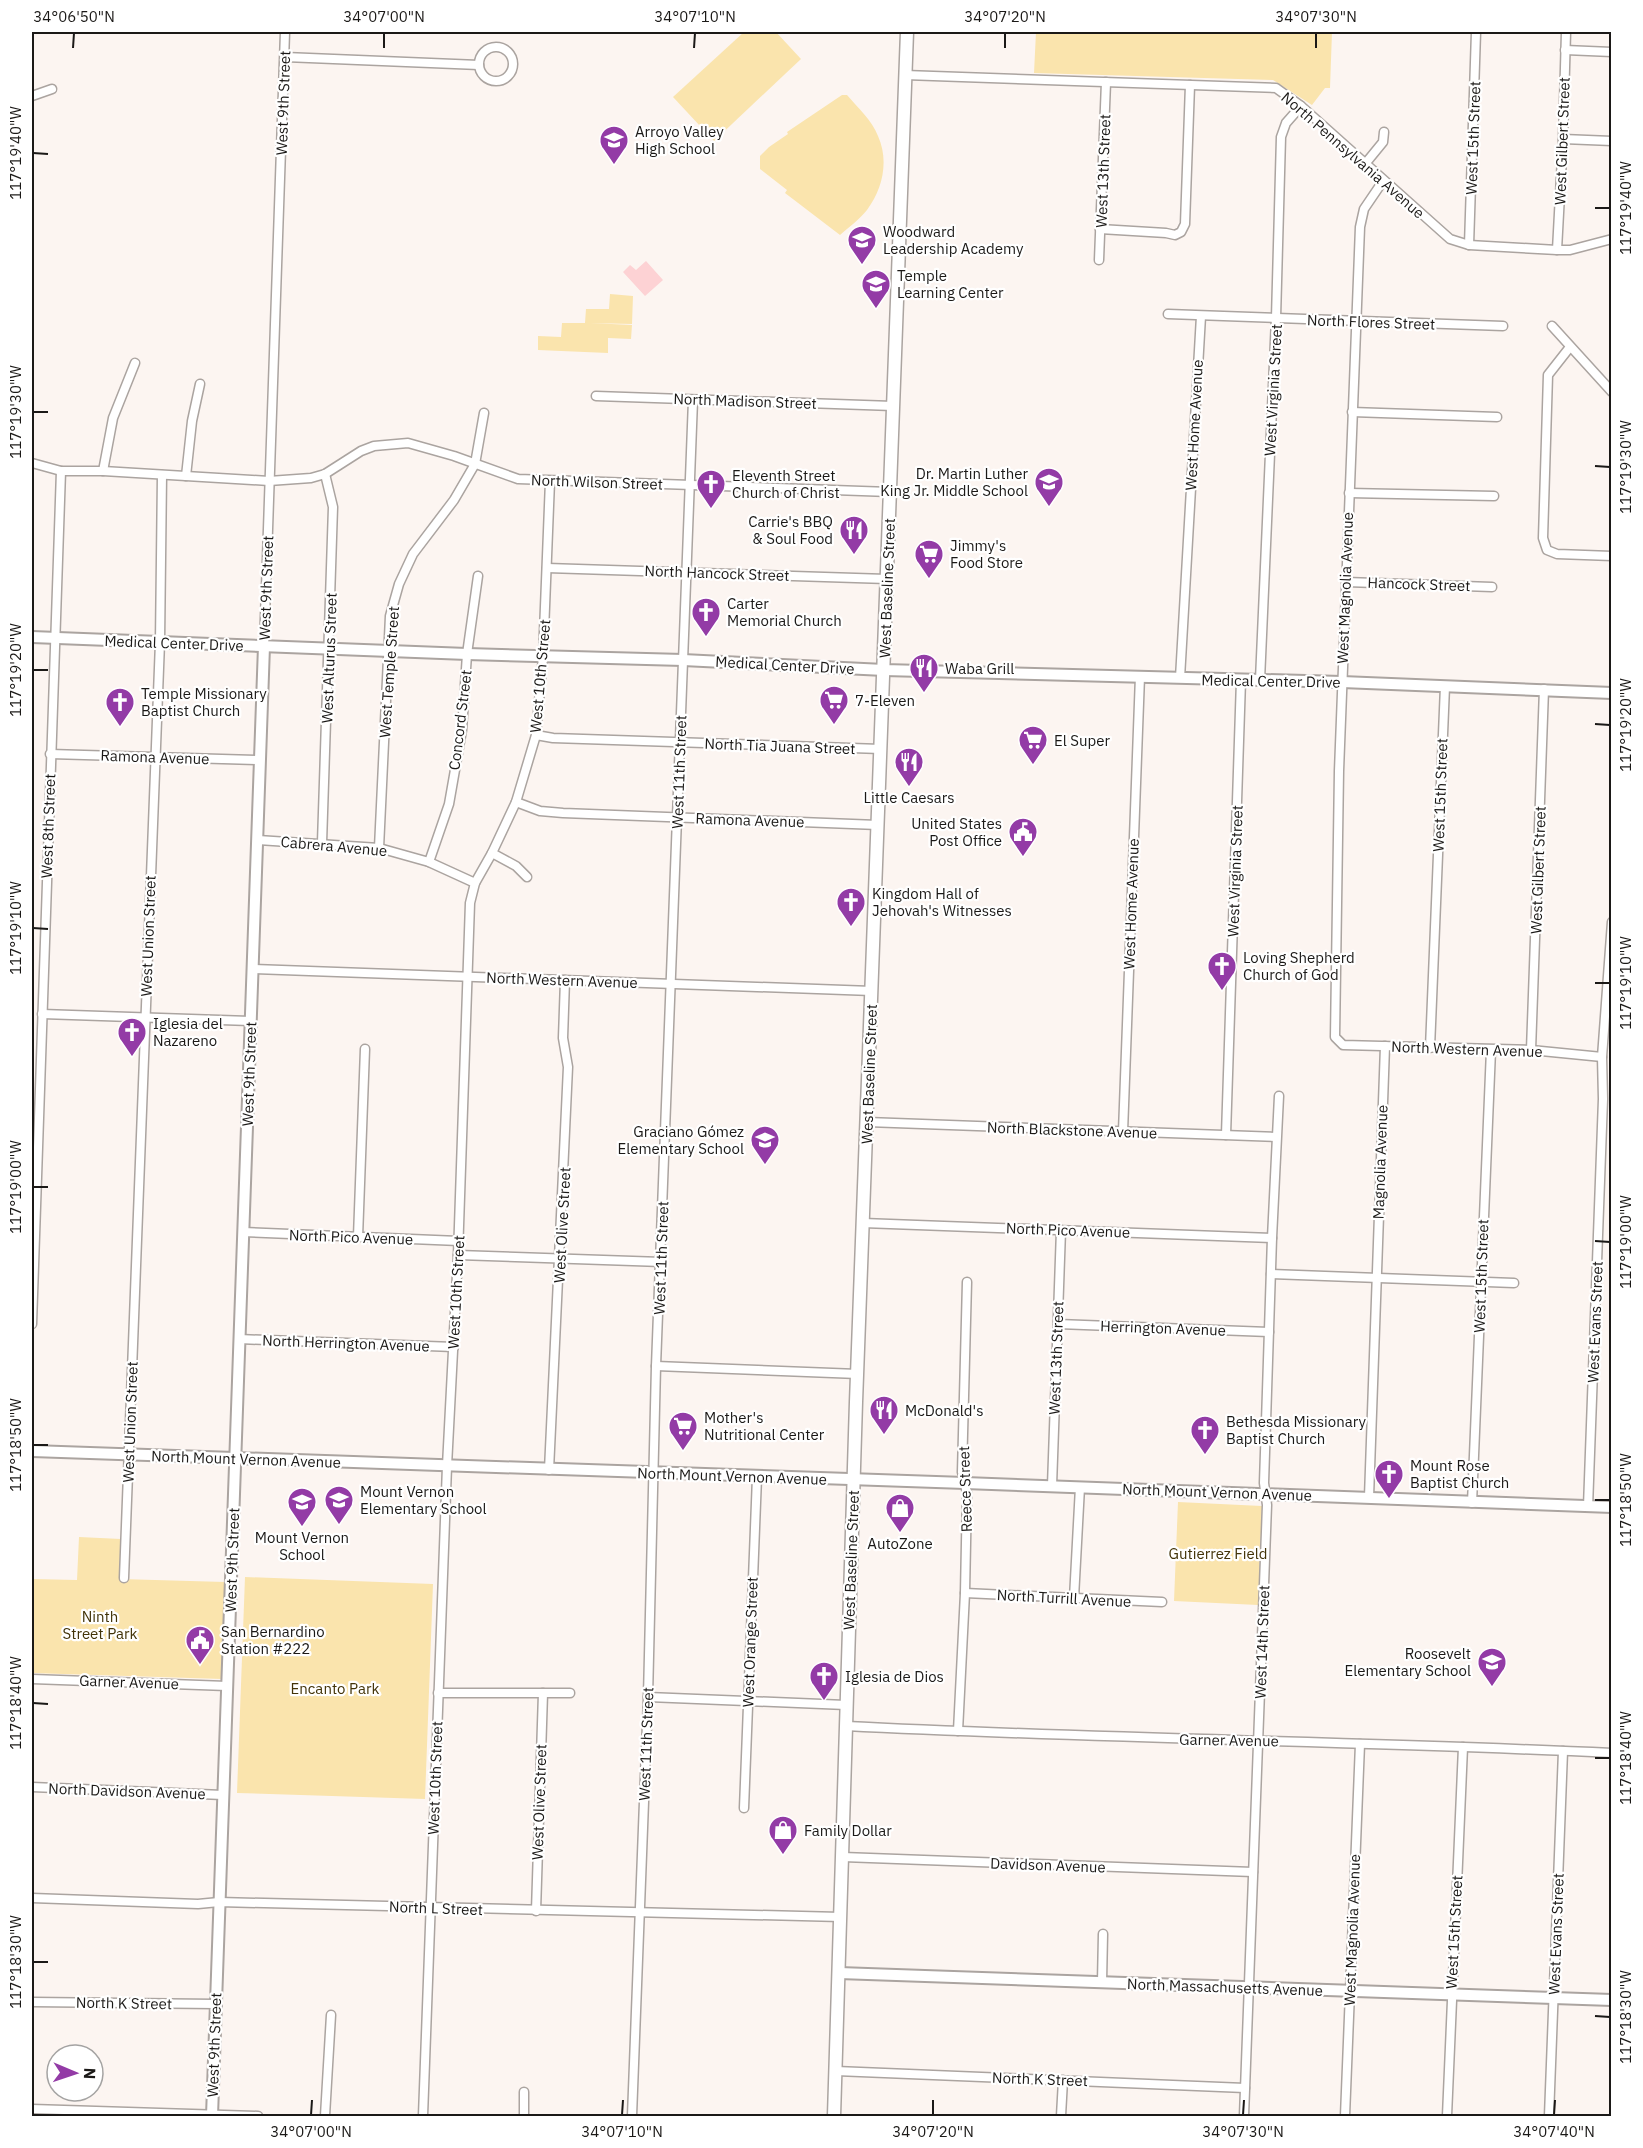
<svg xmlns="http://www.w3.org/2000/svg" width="1643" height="2148" font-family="'IBM Plex Sans',sans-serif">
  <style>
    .green { fill: #fae4ad }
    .water { fill: #fdd2d4 }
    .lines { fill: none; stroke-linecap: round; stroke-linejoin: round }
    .minor-casing { stroke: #aba4a0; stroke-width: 11 }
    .tertiary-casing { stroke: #aba4a0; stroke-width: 14 }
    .secondary-casing { stroke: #aba4a0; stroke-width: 14 }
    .primary-casing { stroke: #aba4a0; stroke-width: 15 }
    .minor { stroke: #fff; stroke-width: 8 }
    .tertiary { stroke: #fff; stroke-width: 10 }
    .secondary { stroke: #fff; stroke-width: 10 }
    .primary { stroke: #fff; stroke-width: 12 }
    .ticks { fill: none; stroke: #1b1917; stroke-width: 2 }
    .labels { text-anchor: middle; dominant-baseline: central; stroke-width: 4.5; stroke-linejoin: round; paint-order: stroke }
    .street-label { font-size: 15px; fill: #1b1917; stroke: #fff }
    .poi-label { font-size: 15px; fill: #1b1917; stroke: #fff; text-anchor: start }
    .park-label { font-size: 15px; fill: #423308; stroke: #fff }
    .neatline { fill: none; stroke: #1b1917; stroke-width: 2 }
    .ticks-label { font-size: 15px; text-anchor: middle; fill: #1b1917 }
  </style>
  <rect width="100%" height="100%" fill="#fcf5f1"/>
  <g class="green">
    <polygon points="744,32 776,32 801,59 714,141 673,97"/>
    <polygon points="1036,32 1332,32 1330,88 1325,88 1312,105 1273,80 1034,73"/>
    <path d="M 842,95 L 847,95 C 858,108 872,120 878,136 C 889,160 883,189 867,210 C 860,219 849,227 840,235 L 785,193 L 787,190 L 760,169 L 760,156 L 769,147 L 788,134 L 787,132 Z"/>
    <polygon points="610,294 633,296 632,324 590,323 632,325 631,339 608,338 608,353 538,350 538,336 561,337 562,323 585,323 586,309 609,309"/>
    <polygon points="1178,1502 1262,1506 1258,1605 1174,1601"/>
    <polygon points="79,1537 121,1539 120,1579 225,1582 222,1679 32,1673 32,1579 77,1580"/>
    <polygon points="245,1577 433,1584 425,1799 237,1793"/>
  </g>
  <polygon class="water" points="646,261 663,280 645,296 623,272 630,265 636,270"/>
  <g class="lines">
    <g class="minor-casing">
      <g id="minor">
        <circle cx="496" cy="64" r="17"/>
        <polyline points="1565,50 1612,52"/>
        <polyline points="285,57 479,65"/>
        <polyline points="905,75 1276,88 1301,106 1450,239 1469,245 1557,250 1570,250 1612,239"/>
        <polyline points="32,96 52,89"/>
        <polyline points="1563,139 1612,141"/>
        <polyline points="1365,164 1383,142 1384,132"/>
        <polyline points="1383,181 1364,209 1360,227 1339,771 1335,1037 1343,1045 1531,1050 1602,1057"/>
        <polyline points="1100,229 1166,233 1175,235 1181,232 1185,224 1190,85"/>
        <polyline points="1469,245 1476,32"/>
        <polyline points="1557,250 1563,139 1566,32"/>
        <polyline points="1099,260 1106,82"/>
        <polyline points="1168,314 1503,326"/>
        <polyline points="1552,326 1612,392"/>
        <polyline points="1570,347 1548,375 1543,538 1547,550 1557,554 1612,556"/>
        <polyline points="596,396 893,406"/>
        <polyline points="1352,412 1497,417"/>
        <polyline points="32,463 61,471 103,471 269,481 311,478 325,474 361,451 374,446 408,443 454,456 518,479 890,492"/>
        <polyline points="103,471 113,418 135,363"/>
        <polyline points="186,476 192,421 200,384"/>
        <polyline points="1349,493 1494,496"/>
        <polyline points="547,568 887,579"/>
        <polyline points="1346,582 1492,587"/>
        <polyline points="264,646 285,32"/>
        <polyline points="1180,678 1201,316"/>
        <polyline points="1260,680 1276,318 1281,137 1286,123 1301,106"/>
        <polyline points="536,735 553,738 881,749"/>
        <polyline points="50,754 260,760"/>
        <polyline points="516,802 540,811 563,813 878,825"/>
        <polyline points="258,840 379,848 429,862 475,883"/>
        <polyline points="322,843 333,507 325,474"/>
        <polyline points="379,848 390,616 399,584 413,554 454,500 475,464 484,413"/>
        <polyline points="492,853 516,866 527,877"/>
        <polyline points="429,862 449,804 462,730 467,654 478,576"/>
        <polyline points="252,969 872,991"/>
        <polyline points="42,1014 250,1021"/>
        <polyline points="1430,1048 1445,686"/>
        <polyline points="1531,1050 1544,689"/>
        <polyline points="867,1122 1276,1137"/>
        <polyline points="1123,1132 1140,676"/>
        <polyline points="1226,1135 1241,680"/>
        <polyline points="863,1223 1272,1238"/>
        <polyline points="243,1232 459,1241"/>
        <polyline points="358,1237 365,1049"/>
        <polyline points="458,1255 662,1262"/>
        <polyline points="1271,1274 1514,1283"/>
        <polyline points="32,1324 61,471"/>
        <polyline points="1058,1324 1269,1332"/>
        <polyline points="239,1339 454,1347"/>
        <polyline points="656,1366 858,1374"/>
        <polyline points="549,1470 568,1067 563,1038 565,980"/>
        <polyline points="1052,1486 1061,1230"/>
        <polyline points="1369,1497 1385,1046"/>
        <polyline points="1472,1503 1491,1050"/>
        <polyline points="1588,1507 1603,1099 1602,1057 1612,922"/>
        <polyline points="124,1578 160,642 162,475"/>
        <polyline points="965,1593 1162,1602"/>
        <polyline points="1074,1598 1080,1487"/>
        <polyline points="32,1679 227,1686"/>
        <polyline points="438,1693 570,1693"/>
        <polyline points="648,1697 846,1705"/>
        <path d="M 846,1726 C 1101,1739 1356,1741 1612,1753"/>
        <polyline points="958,1731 965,1593 967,1493 962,1472 967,1282"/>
        <polyline points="32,1787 223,1795"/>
        <polyline points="744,1808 757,1477"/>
        <polyline points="843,1857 1253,1872"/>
        <polyline points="32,1898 198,1904 219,1902 841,1917"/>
        <polyline points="536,1911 543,1693"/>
        <polyline points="1102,1982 1103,1934"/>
        <polyline points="32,2002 216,2004"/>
        <polyline points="836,2071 1245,2088"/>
        <polyline points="32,2109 258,2116"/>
        <polyline points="325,2116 331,2015"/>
        <polyline points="423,2116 447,1466 458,1255 470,903 475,883 492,853 516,802 536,735 543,657 550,481"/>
        <polyline points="524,2116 524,2092"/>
        <polyline points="632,2116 648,1697 656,1366 693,400"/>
        <polyline points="1061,2116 1063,2080"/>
        <polyline points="1244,2116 1267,1505 1264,1483 1272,1238 1279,1096"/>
        <polyline points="1345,2116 1360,1744"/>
        <polyline points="1447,2116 1463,1747"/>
        <polyline points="1549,2116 1563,1751"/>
      </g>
    </g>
    <g class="tertiary-casing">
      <g id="tertiary">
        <polyline points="32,637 467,654 683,660 884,670 1342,682 1612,693"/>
        <polyline points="839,1973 1612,2000"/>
        <polyline points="212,2116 264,646"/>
      </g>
    </g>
    <g class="secondary-casing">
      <polyline id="secondary" points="32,1451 965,1483 1612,1507"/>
    </g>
    <g class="primary-casing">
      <polyline id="primary" points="834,2116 856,1402 907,32"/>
    </g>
    <use href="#minor" class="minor"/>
    <use href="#tertiary" class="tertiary"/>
    <use href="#secondary" class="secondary"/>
    <use href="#primary" class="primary"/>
  </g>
  <path class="ticks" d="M 73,48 L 74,33M 384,48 L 384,33M 694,48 L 695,33M 1005,48 L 1005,33M 1316,48 L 1316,33M 33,153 L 48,154M 1595,208 L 1610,208M 33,412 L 48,412M 1595,466 L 1610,467M 33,670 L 48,670M 1595,724 L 1610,725M 33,928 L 48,929M 1595,983 L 1610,983M 33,1187 L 48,1187M 1595,1241 L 1610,1242M 33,1445 L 48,1445M 1595,1500 L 1610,1500M 33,1703 L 48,1704M 1595,1758 L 1610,1758M 33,1962 L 48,1962M 1595,2016 L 1610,2017M 311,2115 L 312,2100M 622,2115 L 623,2100M 933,2115 L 933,2100M 1243,2115 L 1244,2100M 1554,2115 L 1555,2100"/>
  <defs>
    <g id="school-pin" transform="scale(1.5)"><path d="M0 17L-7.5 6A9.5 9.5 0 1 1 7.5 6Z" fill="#933ba6" stroke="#fff"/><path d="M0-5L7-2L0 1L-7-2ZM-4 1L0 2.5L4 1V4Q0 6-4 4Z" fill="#fff"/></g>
    <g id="church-pin" transform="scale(1.5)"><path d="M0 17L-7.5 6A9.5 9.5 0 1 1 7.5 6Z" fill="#933ba6" stroke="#fff"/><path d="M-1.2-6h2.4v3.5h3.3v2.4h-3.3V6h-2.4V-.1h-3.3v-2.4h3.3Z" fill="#fff"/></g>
    <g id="restaurant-pin" transform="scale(1.5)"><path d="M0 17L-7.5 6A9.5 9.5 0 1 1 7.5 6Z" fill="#933ba6" stroke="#fff"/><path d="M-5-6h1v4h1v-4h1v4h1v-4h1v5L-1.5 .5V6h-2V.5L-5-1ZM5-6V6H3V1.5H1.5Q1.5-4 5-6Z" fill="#fff"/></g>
    <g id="supermarket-pin" transform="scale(1.5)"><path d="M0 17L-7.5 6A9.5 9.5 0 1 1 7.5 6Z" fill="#933ba6" stroke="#fff"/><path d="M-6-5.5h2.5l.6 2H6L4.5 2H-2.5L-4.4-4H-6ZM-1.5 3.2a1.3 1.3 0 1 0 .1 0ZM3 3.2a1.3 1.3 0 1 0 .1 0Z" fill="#fff"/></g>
    <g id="civic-pin" transform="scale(1.5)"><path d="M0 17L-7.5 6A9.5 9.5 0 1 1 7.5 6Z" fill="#933ba6" stroke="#fff"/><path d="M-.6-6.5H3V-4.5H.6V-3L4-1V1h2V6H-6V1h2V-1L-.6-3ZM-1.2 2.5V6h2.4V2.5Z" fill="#fff"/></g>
    <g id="shop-pin" transform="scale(1.5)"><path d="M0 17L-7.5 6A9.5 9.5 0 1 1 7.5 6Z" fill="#933ba6" stroke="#fff"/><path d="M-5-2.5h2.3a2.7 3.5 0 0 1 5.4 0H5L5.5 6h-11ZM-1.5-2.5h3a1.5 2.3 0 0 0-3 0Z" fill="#fff"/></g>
  </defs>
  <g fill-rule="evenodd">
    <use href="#school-pin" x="614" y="140"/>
    <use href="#school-pin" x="862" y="240"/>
    <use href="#school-pin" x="876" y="284"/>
    <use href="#school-pin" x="1049" y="482"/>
    <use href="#church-pin" x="711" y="484"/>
    <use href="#restaurant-pin" x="854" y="530"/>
    <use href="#supermarket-pin" x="929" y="554"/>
    <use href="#church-pin" x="706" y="612"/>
    <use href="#restaurant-pin" x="924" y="668"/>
    <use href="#supermarket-pin" x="834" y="700"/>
    <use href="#church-pin" x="120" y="702"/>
    <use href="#supermarket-pin" x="1033" y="740"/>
    <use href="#restaurant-pin" x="909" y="762"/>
    <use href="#civic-pin" x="1023" y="832"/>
    <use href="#church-pin" x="851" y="902"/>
    <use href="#church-pin" x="1222" y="966"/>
    <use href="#church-pin" x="132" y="1032"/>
    <use href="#school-pin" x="765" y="1140"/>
    <use href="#restaurant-pin" x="884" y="1410"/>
    <use href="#supermarket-pin" x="683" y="1426"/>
    <use href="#church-pin" x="1205" y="1430"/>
    <use href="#church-pin" x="1389" y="1474"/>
    <use href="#school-pin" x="339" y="1500"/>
    <use href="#school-pin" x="302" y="1502"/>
    <use href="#shop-pin" x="900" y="1508"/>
    <use href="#civic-pin" x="200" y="1640"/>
    <use href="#school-pin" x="1492" y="1662"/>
    <use href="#church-pin" x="824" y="1676"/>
    <use href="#shop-pin" x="783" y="1830"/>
  </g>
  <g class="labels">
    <g class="street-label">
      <text transform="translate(283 103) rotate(-88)">West 9th Street</text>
      <text transform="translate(1473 138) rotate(-88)">West 15th Street</text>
      <text transform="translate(1562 141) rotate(-88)">West Gilbert Street</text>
      <text transform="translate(1353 155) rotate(41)">North Pennsylvania Avenue</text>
      <text transform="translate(1103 171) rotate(-88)">West 13th Street</text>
      <text transform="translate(1371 322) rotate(2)">North Flores Street</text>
      <text transform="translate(1273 390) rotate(-87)">West Virginia Street</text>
      <text transform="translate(745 401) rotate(2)">North Madison Street</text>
      <text transform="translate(1194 425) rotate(-87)">West Home Avenue</text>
      <text transform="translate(597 482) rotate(2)">North Wilson Street</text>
      <text transform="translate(717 573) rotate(2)">North Hancock Street</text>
      <text transform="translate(1419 584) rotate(2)">Hancock Street</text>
      <text transform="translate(266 588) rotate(-88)">West 9th Street</text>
      <text transform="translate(887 588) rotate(-88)">West Baseline Street</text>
      <text transform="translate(1345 588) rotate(-88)">West Magnolia Avenue</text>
      <text transform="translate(174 643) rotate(2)">Medical Center Drive</text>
      <text transform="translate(329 658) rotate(-88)">West Alturus Street</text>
      <text transform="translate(785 665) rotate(3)">Medical Center Drive</text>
      <text transform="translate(389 672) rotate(-86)">West Temple Street</text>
      <text transform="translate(540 676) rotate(-85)">West 10th Street</text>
      <text transform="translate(1271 681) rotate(1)">Medical Center Drive</text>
      <text transform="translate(460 720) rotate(-83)">Concord Street</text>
      <text transform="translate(780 746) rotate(2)">North Tia Juana Street</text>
      <text transform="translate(155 757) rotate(2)">Ramona Avenue</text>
      <text transform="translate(679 772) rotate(-88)">West 11th Street</text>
      <text transform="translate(1440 795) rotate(-88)">West 15th Street</text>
      <text transform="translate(750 820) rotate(2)">Ramona Avenue</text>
      <text transform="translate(48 826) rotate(-88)">West 8th Street</text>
      <text transform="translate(334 846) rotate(5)">Cabrera Avenue</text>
      <text transform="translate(1538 870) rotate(-88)">West Gilbert Street</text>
      <text transform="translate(1235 871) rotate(-88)">West Virginia Street</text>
      <text transform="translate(1131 904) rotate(-88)">West Home Avenue</text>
      <text transform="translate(148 936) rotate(-88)">West Union Street</text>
      <text transform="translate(562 980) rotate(2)">North Western Avenue</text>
      <text transform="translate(1467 1049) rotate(2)">North Western Avenue</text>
      <text transform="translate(249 1074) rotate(-88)">West 9th Street</text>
      <text transform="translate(869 1074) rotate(-88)">West Baseline Street</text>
      <text transform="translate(1072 1130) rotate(2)">North Blackstone Avenue</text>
      <text transform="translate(1380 1162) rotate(-88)">Magnolia Avenue</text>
      <text transform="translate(562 1225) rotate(-87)">West Olive Street</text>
      <text transform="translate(1068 1230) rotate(2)">North Pico Avenue</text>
      <text transform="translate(351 1237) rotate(2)">North Pico Avenue</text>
      <text transform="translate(661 1258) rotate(-88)">West 11th Street</text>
      <text transform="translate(1481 1276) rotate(-88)">West 15th Street</text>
      <text transform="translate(456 1292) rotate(-87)">West 10th Street</text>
      <text transform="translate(1595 1322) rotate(-88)">West Evans Street</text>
      <text transform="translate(1163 1328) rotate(2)">Herrington Avenue</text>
      <text transform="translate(346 1343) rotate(2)">North Herrington Avenue</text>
      <text transform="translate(1056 1358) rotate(-88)">West 13th Street</text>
      <text transform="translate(130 1422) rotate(-88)">West Union Street</text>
      <text transform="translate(246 1459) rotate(2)">North Mount Vernon Avenue</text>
      <text transform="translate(732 1476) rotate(2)">North Mount Vernon Avenue</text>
      <text transform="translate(965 1489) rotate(-92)">Reece Street</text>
      <text transform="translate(1217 1492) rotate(2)">North Mount Vernon Avenue</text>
      <text transform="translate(232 1560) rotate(-88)">West 9th Street</text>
      <text transform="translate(851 1560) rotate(-88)">West Baseline Street</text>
      <text transform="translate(1064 1598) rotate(3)">North Turrill Avenue</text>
      <text transform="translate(750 1642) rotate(-88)">West Orange Street</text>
      <text transform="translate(1262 1642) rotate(-88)">West 14th Street</text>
      <text transform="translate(129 1682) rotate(2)">Garner Avenue</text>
      <text transform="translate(1229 1740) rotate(1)">Garner Avenue</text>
      <text transform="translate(646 1744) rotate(-88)">West 11th Street</text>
      <text transform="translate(435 1778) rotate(-88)">West 10th Street</text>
      <text transform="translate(127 1791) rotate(2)">North Davidson Avenue</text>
      <text transform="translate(539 1802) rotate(-88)">West Olive Street</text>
      <text transform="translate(1048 1865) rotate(2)">Davidson Avenue</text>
      <text transform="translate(436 1908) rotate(2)">North L Street</text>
      <text transform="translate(1352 1930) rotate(-88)">West Magnolia Avenue</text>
      <text transform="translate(1454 1932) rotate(-87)">West 15th Street</text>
      <text transform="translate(1556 1934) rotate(-88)">West Evans Street</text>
      <text transform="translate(1225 1987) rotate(2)">North Massachusetts Avenue</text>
      <text transform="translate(124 2003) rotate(1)">North K Street</text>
      <text transform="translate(214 2045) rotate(-88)">West 9th Street</text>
      <text transform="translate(1040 2079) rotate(2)">North K Street</text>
    </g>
    <g class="poi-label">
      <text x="635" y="131">Arroyo Valley<tspan x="635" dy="17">High School</tspan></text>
      <text x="883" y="231">Woodward<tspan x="883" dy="17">Leadership Academy</tspan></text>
      <text x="897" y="275">Temple<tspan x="897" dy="17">Learning Center</tspan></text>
      <text x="1028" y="473" text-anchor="end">Dr. Martin Luther<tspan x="1028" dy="17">King Jr. Middle School</tspan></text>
      <text x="732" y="475">Eleventh Street<tspan x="732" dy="17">Church of Christ</tspan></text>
      <text x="833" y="521" text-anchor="end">Carrie's BBQ<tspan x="833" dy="17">&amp; Soul Food</tspan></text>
      <text x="950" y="545">Jimmy's<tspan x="950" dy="17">Food Store</tspan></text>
      <text x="727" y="603">Carter<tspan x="727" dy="17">Memorial Church</tspan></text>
      <text x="945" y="668">Waba Grill</text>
      <text x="141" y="693">Temple Missionary<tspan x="141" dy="17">Baptist Church</tspan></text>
      <text x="855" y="700">7-Eleven</text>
      <text x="1054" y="740">El Super</text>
      <text x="909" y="797" text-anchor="middle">Little Caesars</text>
      <text x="1002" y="823" text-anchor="end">United States<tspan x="1002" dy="17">Post Office</tspan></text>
      <text x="872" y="893">Kingdom Hall of<tspan x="872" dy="17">Jehovah's Witnesses</tspan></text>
      <text x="1243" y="957">Loving Shepherd<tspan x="1243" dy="17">Church of God</tspan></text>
      <text x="153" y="1023">Iglesia del<tspan x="153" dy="17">Nazareno</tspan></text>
      <text x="744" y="1131" text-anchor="end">Graciano Gómez<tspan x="744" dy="17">Elementary School</tspan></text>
      <text x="905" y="1410">McDonald's</text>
      <text x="704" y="1417">Mother's<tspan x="704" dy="17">Nutritional Center</tspan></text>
      <text x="1226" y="1421">Bethesda Missionary<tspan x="1226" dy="17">Baptist Church</tspan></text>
      <text x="1410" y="1465">Mount Rose<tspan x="1410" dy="17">Baptist Church</tspan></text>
      <text x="360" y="1491">Mount Vernon<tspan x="360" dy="17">Elementary School</tspan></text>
      <text x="302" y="1537" text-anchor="middle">Mount Vernon<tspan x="302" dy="17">School</tspan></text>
      <text x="900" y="1543" text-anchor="middle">AutoZone</text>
      <text x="221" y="1631">San Bernardino<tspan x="221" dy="17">Station #222</tspan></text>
      <text x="1471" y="1653" text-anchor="end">Roosevelt<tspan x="1471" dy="17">Elementary School</tspan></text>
      <text x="845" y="1676">Iglesia de Dios</text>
      <text x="804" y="1830">Family Dollar</text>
    </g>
    <g class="park-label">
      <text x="1218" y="1553">Gutierrez Field</text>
      <text x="100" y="1616">Ninth<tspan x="100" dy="17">Street Park</tspan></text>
      <text x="335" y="1688">Encanto Park</text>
    </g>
  </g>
  <rect width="1643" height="2148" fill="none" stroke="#ffffff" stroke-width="66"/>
  <g transform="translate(75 2073) rotate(92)"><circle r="28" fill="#ffffff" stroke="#a4a3a2" stroke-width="1.5"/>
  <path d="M0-4.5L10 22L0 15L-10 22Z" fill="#933ba6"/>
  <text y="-9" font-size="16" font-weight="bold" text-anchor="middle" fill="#1b1917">N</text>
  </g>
  <rect x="33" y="33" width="1577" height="2082" class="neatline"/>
  <g class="ticks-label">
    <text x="74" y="22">34°06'50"N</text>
    <text x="384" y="22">34°07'00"N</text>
    <text x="695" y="22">34°07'10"N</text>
    <text x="1005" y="22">34°07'20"N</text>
    <text x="1316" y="22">34°07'30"N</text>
    <text transform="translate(16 153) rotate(-90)" y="5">117°19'40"W</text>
    <text transform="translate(1626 208) rotate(-90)" y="5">117°19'40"W</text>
    <text transform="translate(16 412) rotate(-90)" y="5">117°19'30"W</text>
    <text transform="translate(1626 467) rotate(-90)" y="5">117°19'30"W</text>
    <text transform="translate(16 670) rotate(-90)" y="5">117°19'20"W</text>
    <text transform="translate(1626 725) rotate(-90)" y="5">117°19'20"W</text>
    <text transform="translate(16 928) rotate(-90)" y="5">117°19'10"W</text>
    <text transform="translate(1626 983) rotate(-90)" y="5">117°19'10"W</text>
    <text transform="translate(16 1187) rotate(-90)" y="5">117°19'00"W</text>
    <text transform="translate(1626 1242) rotate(-90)" y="5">117°19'00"W</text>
    <text transform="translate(16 1445) rotate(-90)" y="5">117°18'50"W</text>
    <text transform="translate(1626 1500) rotate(-90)" y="5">117°18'50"W</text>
    <text transform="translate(16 1703) rotate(-90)" y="5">117°18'40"W</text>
    <text transform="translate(1626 1758) rotate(-90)" y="5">117°18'40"W</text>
    <text transform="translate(16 1962) rotate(-90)" y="5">117°18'30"W</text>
    <text transform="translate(1626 2017) rotate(-90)" y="5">117°18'30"W</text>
    <text x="311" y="2137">34°07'00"N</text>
    <text x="622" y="2137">34°07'10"N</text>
    <text x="933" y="2137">34°07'20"N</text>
    <text x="1243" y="2137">34°07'30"N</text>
    <text x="1554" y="2137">34°07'40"N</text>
  </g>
</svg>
